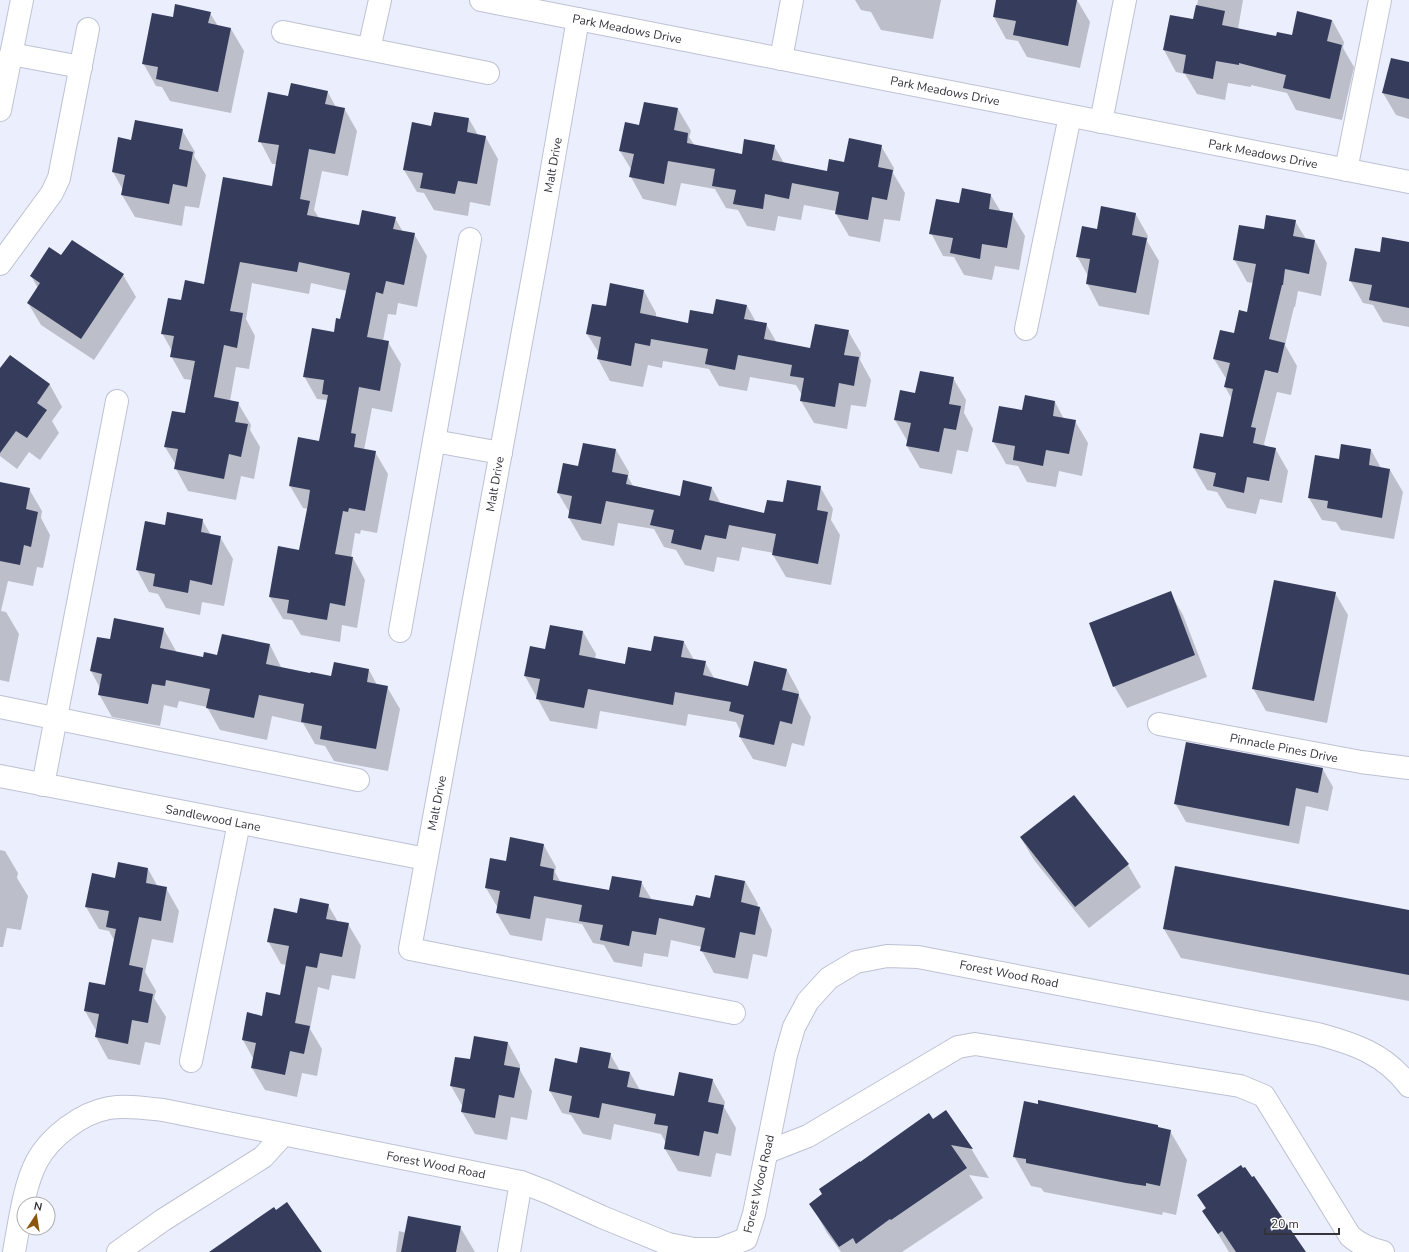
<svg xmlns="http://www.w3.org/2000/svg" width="1409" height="1252" font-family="'Nunito Sans',sans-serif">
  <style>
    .shadow { fill: #0003 }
    .building { fill: #363c5c }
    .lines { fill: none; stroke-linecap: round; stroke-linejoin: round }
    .minor-casing { stroke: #bdc1d2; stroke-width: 24 }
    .minor { stroke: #fff; stroke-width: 22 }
    .labels { text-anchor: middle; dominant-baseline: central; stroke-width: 4; stroke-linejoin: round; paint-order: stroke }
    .street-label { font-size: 12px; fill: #33343b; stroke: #fff }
  </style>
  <rect width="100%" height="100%" fill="#ebeffd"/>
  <g class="shadow">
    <polygon points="855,0 941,0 933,39 881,30 871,12 861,10"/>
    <polygon points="997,0 1077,0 1090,22 1080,68 1027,57 1018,41 1006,39 994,17"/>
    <polygon points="1198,0 1243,0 1238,29 1277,37 1293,37 1332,20 1344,42 1343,48 1354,67 1342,120 1296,110 1287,93 1251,85 1251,87 1228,83 1225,100 1197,94 1185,74 1176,72 1164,50 1170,16 1194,21"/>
    <polygon points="210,13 218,26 231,29 244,51 231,113 170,101 162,87 156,86 143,63 174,18"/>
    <polygon points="1409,63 1409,119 1396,115 1383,93"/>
    <polygon points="327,91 336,107 344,108 357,131 348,176 322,171 314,210 319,218 359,226 395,218 403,232 414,234 427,256 417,307 398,303 396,315 388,314 383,341 388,342 401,364 392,412 372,408 364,450 375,452 388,474 377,533 361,530 360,534 355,533 351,558 353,558 365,580 357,628 342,625 340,642 301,635 292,620 283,619 270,597 300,551 308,509 303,508 290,486 320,442 327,402 326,400 317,399 304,376 334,333 341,320 347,291 311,283 309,294 252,283 246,319 255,336 249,369 236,367 230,401 238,403 251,425 250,430 260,447 254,479 241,476 236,500 188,491 176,469 176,465 165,447 186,414 192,380 184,379 171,356 172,351 162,333 182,302 205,285 273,187 277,164 272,164 260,141 289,97"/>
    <polygon points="678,109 691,131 689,137 695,146 743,155 774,146 784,163 828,172 881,146 894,168 893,173 905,193 900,221 884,219 880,242 849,236 836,214 836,211 804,205 801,220 778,216 775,231 747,226 738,210 726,208 715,189 681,183 676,206 643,199 631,177 632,171 620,151 640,126"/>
    <polygon points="469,119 478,135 485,136 498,159 490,206 470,202 468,216 434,210 424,193 417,192 404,170 432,127"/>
    <polygon points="182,130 195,152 194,156 206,175 199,208 185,206 182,226 135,217 122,195 123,190 113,172 132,141"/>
    <polygon points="990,194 1001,212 1012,214 1025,236 1019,270 995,266 992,280 964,275 954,257 943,256 931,233 960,204"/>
    <polygon points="1135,213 1148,236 1147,241 1159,261 1149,315 1099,306 1087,283 1088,276 1077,256 1098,230"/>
    <polygon points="1295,221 1306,239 1315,241 1327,263 1321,296 1298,291 1295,307 1294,307 1285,345 1297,366 1291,395 1277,392 1264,444 1266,447 1275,448 1288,471 1282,503 1260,499 1256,514 1227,508 1217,492 1207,490 1194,468 1224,438 1232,399 1225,387 1227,380 1214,359 1234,334 1248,313 1254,283 1247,282 1234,259 1264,230"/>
    <polygon points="72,241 123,275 136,297 94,360 41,325 28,303 38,288 31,276 61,257"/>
    <polygon points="1409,243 1409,327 1383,322 1373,305 1363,303 1350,280 1380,253"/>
    <polygon points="644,291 656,313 656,317 689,324 747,306 756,322 766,324 777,343 811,349 848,331 861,353 860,360 871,380 866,407 851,405 847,429 814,423 801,401 802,395 796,385 750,377 747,391 719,386 709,369 663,361 662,368 648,365 643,387 610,381 598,359 599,353 587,334 606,307"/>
    <polygon points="10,356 50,385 62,407 52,421 59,433 40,460 29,452 17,469 0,456 0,370"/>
    <polygon points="953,378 966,400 964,413 973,429 968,452 957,450 952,474 920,468 907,446 908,442 895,420 916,394"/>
    <polygon points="1055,402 1064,419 1075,421 1088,443 1082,476 1059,471 1056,487 1027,482 1018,466 1006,464 993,441 1023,412"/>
    <polygon points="616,450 629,472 628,477 633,486 680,497 712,488 721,504 765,514 783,504 820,487 833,509 831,520 840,535 831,585 786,577 773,555 774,553 742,547 739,561 717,557 714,572 685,565 676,550 664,547 654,529 618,523 614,546 582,540 569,518 570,513 558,493 579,468"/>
    <polygon points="1371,450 1381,468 1390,470 1403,492 1394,539 1341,530 1336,522 1322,520 1309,498 1339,460"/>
    <polygon points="0,483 29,489 42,511 41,518 50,535 43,568 37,567 33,586 8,581 1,611 6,612 19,634 9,682 0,680"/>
    <polygon points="202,520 211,535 220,537 233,559 224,606 202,602 200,615 166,608 158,594 149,592 137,570 166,526"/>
    <polygon points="1170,592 1183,615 1207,677 1127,708 1114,686"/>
    <polygon points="1335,593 1348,615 1327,723 1266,711 1253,688"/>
    <polygon points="163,628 176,651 175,653 204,659 270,645 282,669 332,677 369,670 377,685 387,687 400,709 388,771 334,761 325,746 315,744 303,723 272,716 267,740 220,730 207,707 179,701 177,708 164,705 160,726 112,717 99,694 100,688 91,671 110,640"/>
    <polygon points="583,632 596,654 595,659 626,666 652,653 684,642 694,660 705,662 714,678 748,687 787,670 799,692 799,696 811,717 804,746 792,743 786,767 753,759 740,737 741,732 736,722 688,714 686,726 600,711 597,729 550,721 525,676 546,650"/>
    <polygon points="1322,768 1333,787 1328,811 1306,806 1299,844 1186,822 1175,803"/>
    <polygon points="1074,796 1128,865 1141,887 1089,928 1034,860 1021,838"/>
    <polygon points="543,844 556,867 555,872 561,883 610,892 641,882 652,900 694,907 745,881 758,904 757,907 760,907 772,930 767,957 753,954 748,979 714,973 702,951 702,947 671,940 668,957 644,953 642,967 614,962 604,945 593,943 582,924 546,918 542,941 510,935 497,913 498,908 486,888 507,862"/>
    <polygon points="0,850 5,851 18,873 17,878 28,896 21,930 7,928 3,947 0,947"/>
    <polygon points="148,869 158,887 166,888 179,911 173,943 152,939 145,972 156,991 154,998 166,1017 160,1045 145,1042 140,1065 108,1059 96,1037 97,1032 85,1011 105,986 114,940 109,931 99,929 86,907 116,879"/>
    <polygon points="328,905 338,922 348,924 361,946 355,979 332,975 329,990 318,987 310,1029 322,1049 317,1076 302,1073 297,1097 265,1090 252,1068 254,1060 243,1040 281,996 287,965 281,964 268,941 297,914"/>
    <polygon points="1409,911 1409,1001 1181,958 1164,929"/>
    <polygon points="508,1043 520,1065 520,1070 532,1091 527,1120 511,1117 507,1140 475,1134 462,1112 463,1107 451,1086 471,1061"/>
    <polygon points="610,1054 620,1071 630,1073 640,1090 675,1097 712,1079 725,1102 724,1107 736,1128 731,1156 716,1153 711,1177 678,1171 665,1149 666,1143 661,1134 614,1124 611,1140 583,1134 571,1115 562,1113 550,1091 578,1064"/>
    <polygon points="946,1111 972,1150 989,1178 969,1175 983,1198 902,1252 841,1252 827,1233 811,1204 860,1163 933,1120"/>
    <polygon points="1157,1126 1159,1128 1170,1131 1187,1160 1176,1215 1163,1212 1162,1215 1044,1192 1041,1188 1031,1186 1014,1156"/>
    <polygon points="1198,1196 1304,1252 1229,1252 1204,1211 1206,1209"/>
    <polygon points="460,1227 475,1252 396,1252 399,1231 406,1233"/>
  </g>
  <g class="building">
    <polygon points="996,0 1077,0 1068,46 1013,35 1016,21 993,17"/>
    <polygon points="175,4 211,12 208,23 231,28 218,92 156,79 158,67 142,64 152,13 173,17"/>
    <polygon points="1196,5 1225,11 1222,25 1276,36 1277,32 1292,35 1297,11 1332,20 1327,41 1342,45 1330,99 1283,88 1286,75 1239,63 1239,65 1216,61 1213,79 1183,73 1186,55 1163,50 1170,15 1193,19"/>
    <polygon points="1391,58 1409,62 1409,99 1382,93"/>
    <polygon points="291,83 328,91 325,104 345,108 335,154 309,149 300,199 310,201 307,215 359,225 362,210 396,217 393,229 415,233 404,285 386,281 383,294 376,292 367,337 389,341 380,391 359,387 351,433 356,434 354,447 376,451 365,511 349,508 348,512 343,511 335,554 353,557 345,606 330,603 327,620 287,613 289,600 269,597 278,546 299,550 308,504 310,490 289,486 298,437 319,441 328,395 322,394 324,380 303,377 312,328 334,332 336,318 340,319 350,273 299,262 297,272 240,262 230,311 243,313 237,348 224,345 214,397 239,402 235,422 248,424 241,457 229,454 224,479 174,469 178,449 164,447 172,411 185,413 195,361 170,357 174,336 161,334 168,298 181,300 185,280 204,284 223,177 272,186 279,145 258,142 268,92 288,96"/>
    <polygon points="644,102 678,108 674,130 688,133 687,143 742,154 744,139 775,145 772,160 827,171 829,159 844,162 849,138 882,145 878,167 893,170 887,200 872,197 868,220 835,214 839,192 792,183 789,199 765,194 763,209 733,204 736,190 712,186 715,169 668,161 664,184 629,177 634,154 619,151 625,122 639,125"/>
    <polygon points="434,112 469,118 467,132 486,136 477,184 458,181 455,194 420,188 423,173 403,170 412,122 431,126"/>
    <polygon points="135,120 183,129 179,149 193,152 187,187 173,184 169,204 121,195 125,175 112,172 118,137 131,140"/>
    <polygon points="962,188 991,194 989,209 1013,213 1007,248 982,244 980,259 950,253 953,238 929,234 936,199 959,203"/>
    <polygon points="1101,206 1136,213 1132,235 1147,238 1136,293 1086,284 1090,259 1076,257 1082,226 1097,229"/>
    <polygon points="1266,215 1296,220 1293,236 1315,240 1309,274 1285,269 1283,285 1282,285 1269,339 1285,343 1278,373 1265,370 1251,427 1256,428 1253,443 1276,448 1269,481 1247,477 1244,493 1213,486 1216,473 1193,468 1200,433 1223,437 1233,389 1224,387 1230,363 1213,359 1220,330 1234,333 1239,310 1247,312 1256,264 1233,260 1239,225 1264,229"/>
    <polygon points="1382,237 1409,242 1409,308 1369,300 1372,285 1349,281 1355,248 1380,252"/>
    <polygon points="72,240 124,274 81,339 27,303 40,283 30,276 49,247 61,255"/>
    <polygon points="610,283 644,290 640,313 688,323 690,310 713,314 716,299 747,305 744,319 767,323 764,339 810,348 815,324 849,330 844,355 859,357 854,386 839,383 835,407 800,401 804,378 790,376 792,365 738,355 735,370 705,364 708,349 651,339 650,346 635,343 631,366 597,359 601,337 586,334 592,304 606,306"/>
    <polygon points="10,355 50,384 37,403 47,410 27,438 16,431 0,453 0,368"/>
    <polygon points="920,371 954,377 949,404 961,406 956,430 944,428 939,452 906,446 911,423 894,420 900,390 915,393"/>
    <polygon points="1025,395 1055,401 1053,416 1076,420 1069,454 1046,450 1043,466 1013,460 1015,446 992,442 999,406 1022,410"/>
    <polygon points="583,443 616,449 612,472 628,475 626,484 680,496 683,480 712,487 709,500 764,513 767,500 783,502 787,480 821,486 817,510 828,512 818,564 772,555 776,534 729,525 726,539 705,535 701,550 671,543 674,530 650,525 654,510 606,501 601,524 568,518 572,496 557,493 563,463 578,466"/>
    <polygon points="1341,444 1371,449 1369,465 1390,469 1382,518 1327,508 1328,501 1308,498 1315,455 1339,459"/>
    <polygon points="0,482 30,488 26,509 38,512 31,547 24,545 20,565 0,561"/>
    <polygon points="167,512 203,519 201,532 221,536 212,585 190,580 188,593 153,586 155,574 136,570 145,521 165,525"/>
    <polygon points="1274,580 1336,592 1314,701 1252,689"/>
    <polygon points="1171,591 1195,655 1113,687 1089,623"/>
    <polygon points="114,618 164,628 160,648 203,657 204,652 217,655 222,634 270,644 266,664 310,673 311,672 331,676 334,662 369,669 367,682 388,686 376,749 320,739 322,726 301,722 304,704 259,695 254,718 206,708 210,689 166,680 165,686 152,684 148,704 98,695 102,674 90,671 97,637 110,639"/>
    <polygon points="550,625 583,631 579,655 625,664 628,647 651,651 654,636 684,641 681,657 706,661 703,675 748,686 754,661 787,669 782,690 799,694 792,724 780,721 774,745 739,737 744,715 729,711 731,702 675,692 673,705 588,689 584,708 536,699 540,679 524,676 530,646 545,649"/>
    <polygon points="1186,742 1323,768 1318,793 1296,788 1289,826 1174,804"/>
    <polygon points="1074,795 1129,864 1075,907 1020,837"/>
    <polygon points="510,837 544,844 540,866 554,869 553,880 609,890 612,876 642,881 639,897 693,906 696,895 710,898 715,875 745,881 741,902 760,907 755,935 740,932 735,958 700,951 705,928 659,918 656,935 632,931 629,946 600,940 603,925 579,921 582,905 534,896 530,919 496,913 500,891 485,888 490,858 506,861"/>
    <polygon points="118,862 148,868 146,883 167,887 161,921 139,917 129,965 143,968 139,991 153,994 148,1023 132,1020 128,1044 95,1037 99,1014 84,1011 89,982 105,985 116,929 106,927 109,911 85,907 92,873 115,878"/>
    <polygon points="1175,866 1409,910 1409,975 1163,929"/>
    <polygon points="300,898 329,904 326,919 349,923 342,957 320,953 317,968 306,966 295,1023 310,1026 304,1054 290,1051 285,1075 251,1068 256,1043 242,1040 247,1012 262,1016 266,992 280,995 289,946 267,942 274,908 297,913"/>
    <polygon points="474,1036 508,1042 504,1065 520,1068 514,1098 499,1095 495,1118 461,1112 465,1089 450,1086 455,1057 470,1059"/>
    <polygon points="580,1047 611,1053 608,1068 630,1072 627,1087 674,1096 679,1072 713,1079 708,1102 724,1105 718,1134 704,1131 699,1156 664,1149 668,1126 654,1124 656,1114 602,1103 599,1118 569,1112 572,1096 549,1091 555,1058 577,1063"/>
    <polygon points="1038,1100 1158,1125 1158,1127 1171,1130 1160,1186 1146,1183 1146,1186 1126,1183 1026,1163 1026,1159 1013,1157 1024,1101 1038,1104"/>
    <polygon points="946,1110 973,1149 951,1145 967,1168 891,1220 890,1219 856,1244 853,1238 839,1247 809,1204 822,1194 819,1189 860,1161 860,1162 929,1113 933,1119"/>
    <polygon points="1241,1165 1243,1168 1245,1167 1252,1177 1254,1176 1306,1252 1236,1252 1222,1231 1218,1234 1202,1211 1206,1208 1197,1195"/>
    <polygon points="287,1202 322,1252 209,1252 274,1207 276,1210"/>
    <polygon points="408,1216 461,1226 456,1252 401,1252"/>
  </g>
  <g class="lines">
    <g class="minor-casing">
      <g id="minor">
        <polyline points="481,0 1409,182"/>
        <polyline points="578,19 538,249 410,949 734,1013"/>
        <polyline points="283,32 488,73"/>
        <polyline points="369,49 380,0"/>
        <polyline points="11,54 81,67"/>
        <polyline points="781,59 792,0"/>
        <polyline points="0,110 22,0"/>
        <polyline points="1101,122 1125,0"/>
        <polyline points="1346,170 1380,0"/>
        <polyline points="0,264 52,193 59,178 88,29"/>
        <polyline points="1026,329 1070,116"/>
        <polyline points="434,441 501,453"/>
        <polyline points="400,631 470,239"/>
        <polyline points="0,707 358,780"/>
        <polyline points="1159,724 1361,762 1409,768"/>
        <polyline points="0,776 426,859"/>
        <polyline points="43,785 117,401"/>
        <polyline points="191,1061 239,823"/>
        <path d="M 767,1152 L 808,1136 L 958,1047 L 975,1044 L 1240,1086 L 1264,1096 L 1350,1236 C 1360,1245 1370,1249 1383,1252"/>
        <path d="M 14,1252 C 19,1225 24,1185 37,1161 C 50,1137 81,1113 109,1108 C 127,1105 145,1108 163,1110 L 521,1182 L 547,1192 L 602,1217 L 668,1244 L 694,1249 L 720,1249 L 746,1239 L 754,1214 L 786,1055 L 794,1027 L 808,1001 L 829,978 L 856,962 L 887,956 L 918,957 L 1318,1034 C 1355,1044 1385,1054 1409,1086"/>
        <polyline points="118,1252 163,1220 263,1157 283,1135"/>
        <polyline points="509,1252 521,1182"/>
      </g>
    </g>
    <use href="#minor" class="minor"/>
  </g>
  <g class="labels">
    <g class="street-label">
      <text transform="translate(627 29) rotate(11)">Park Meadows Drive</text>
      <text transform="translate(945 91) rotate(11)">Park Meadows Drive</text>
      <text transform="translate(1263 154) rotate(11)">Park Meadows Drive</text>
      <text transform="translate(553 165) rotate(-80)">Malt Drive</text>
      <text transform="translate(495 484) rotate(-80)">Malt Drive</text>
      <text transform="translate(1284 748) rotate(11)">Pinnacle Pines Drive</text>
      <text transform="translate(437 803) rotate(-79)">Malt Drive</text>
      <text transform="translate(213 818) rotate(11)">Sandlewood Lane</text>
      <text transform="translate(1009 974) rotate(11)">Forest Wood Road</text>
      <text transform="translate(436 1165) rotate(11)">Forest Wood Road</text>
      <text transform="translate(759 1184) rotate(-77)">Forest Wood Road</text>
    </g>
  </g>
  <g transform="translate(36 1216) rotate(12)"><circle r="19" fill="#ffffff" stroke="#adaeb1"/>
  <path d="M0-3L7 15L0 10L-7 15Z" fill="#8d550b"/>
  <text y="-6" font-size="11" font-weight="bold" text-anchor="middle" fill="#33343b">N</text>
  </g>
  <path d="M1265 1228v6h74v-6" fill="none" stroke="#33343b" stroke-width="2"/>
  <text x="1271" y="1228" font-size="12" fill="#33343b" stroke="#ffffff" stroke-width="3" paint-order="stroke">20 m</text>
</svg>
